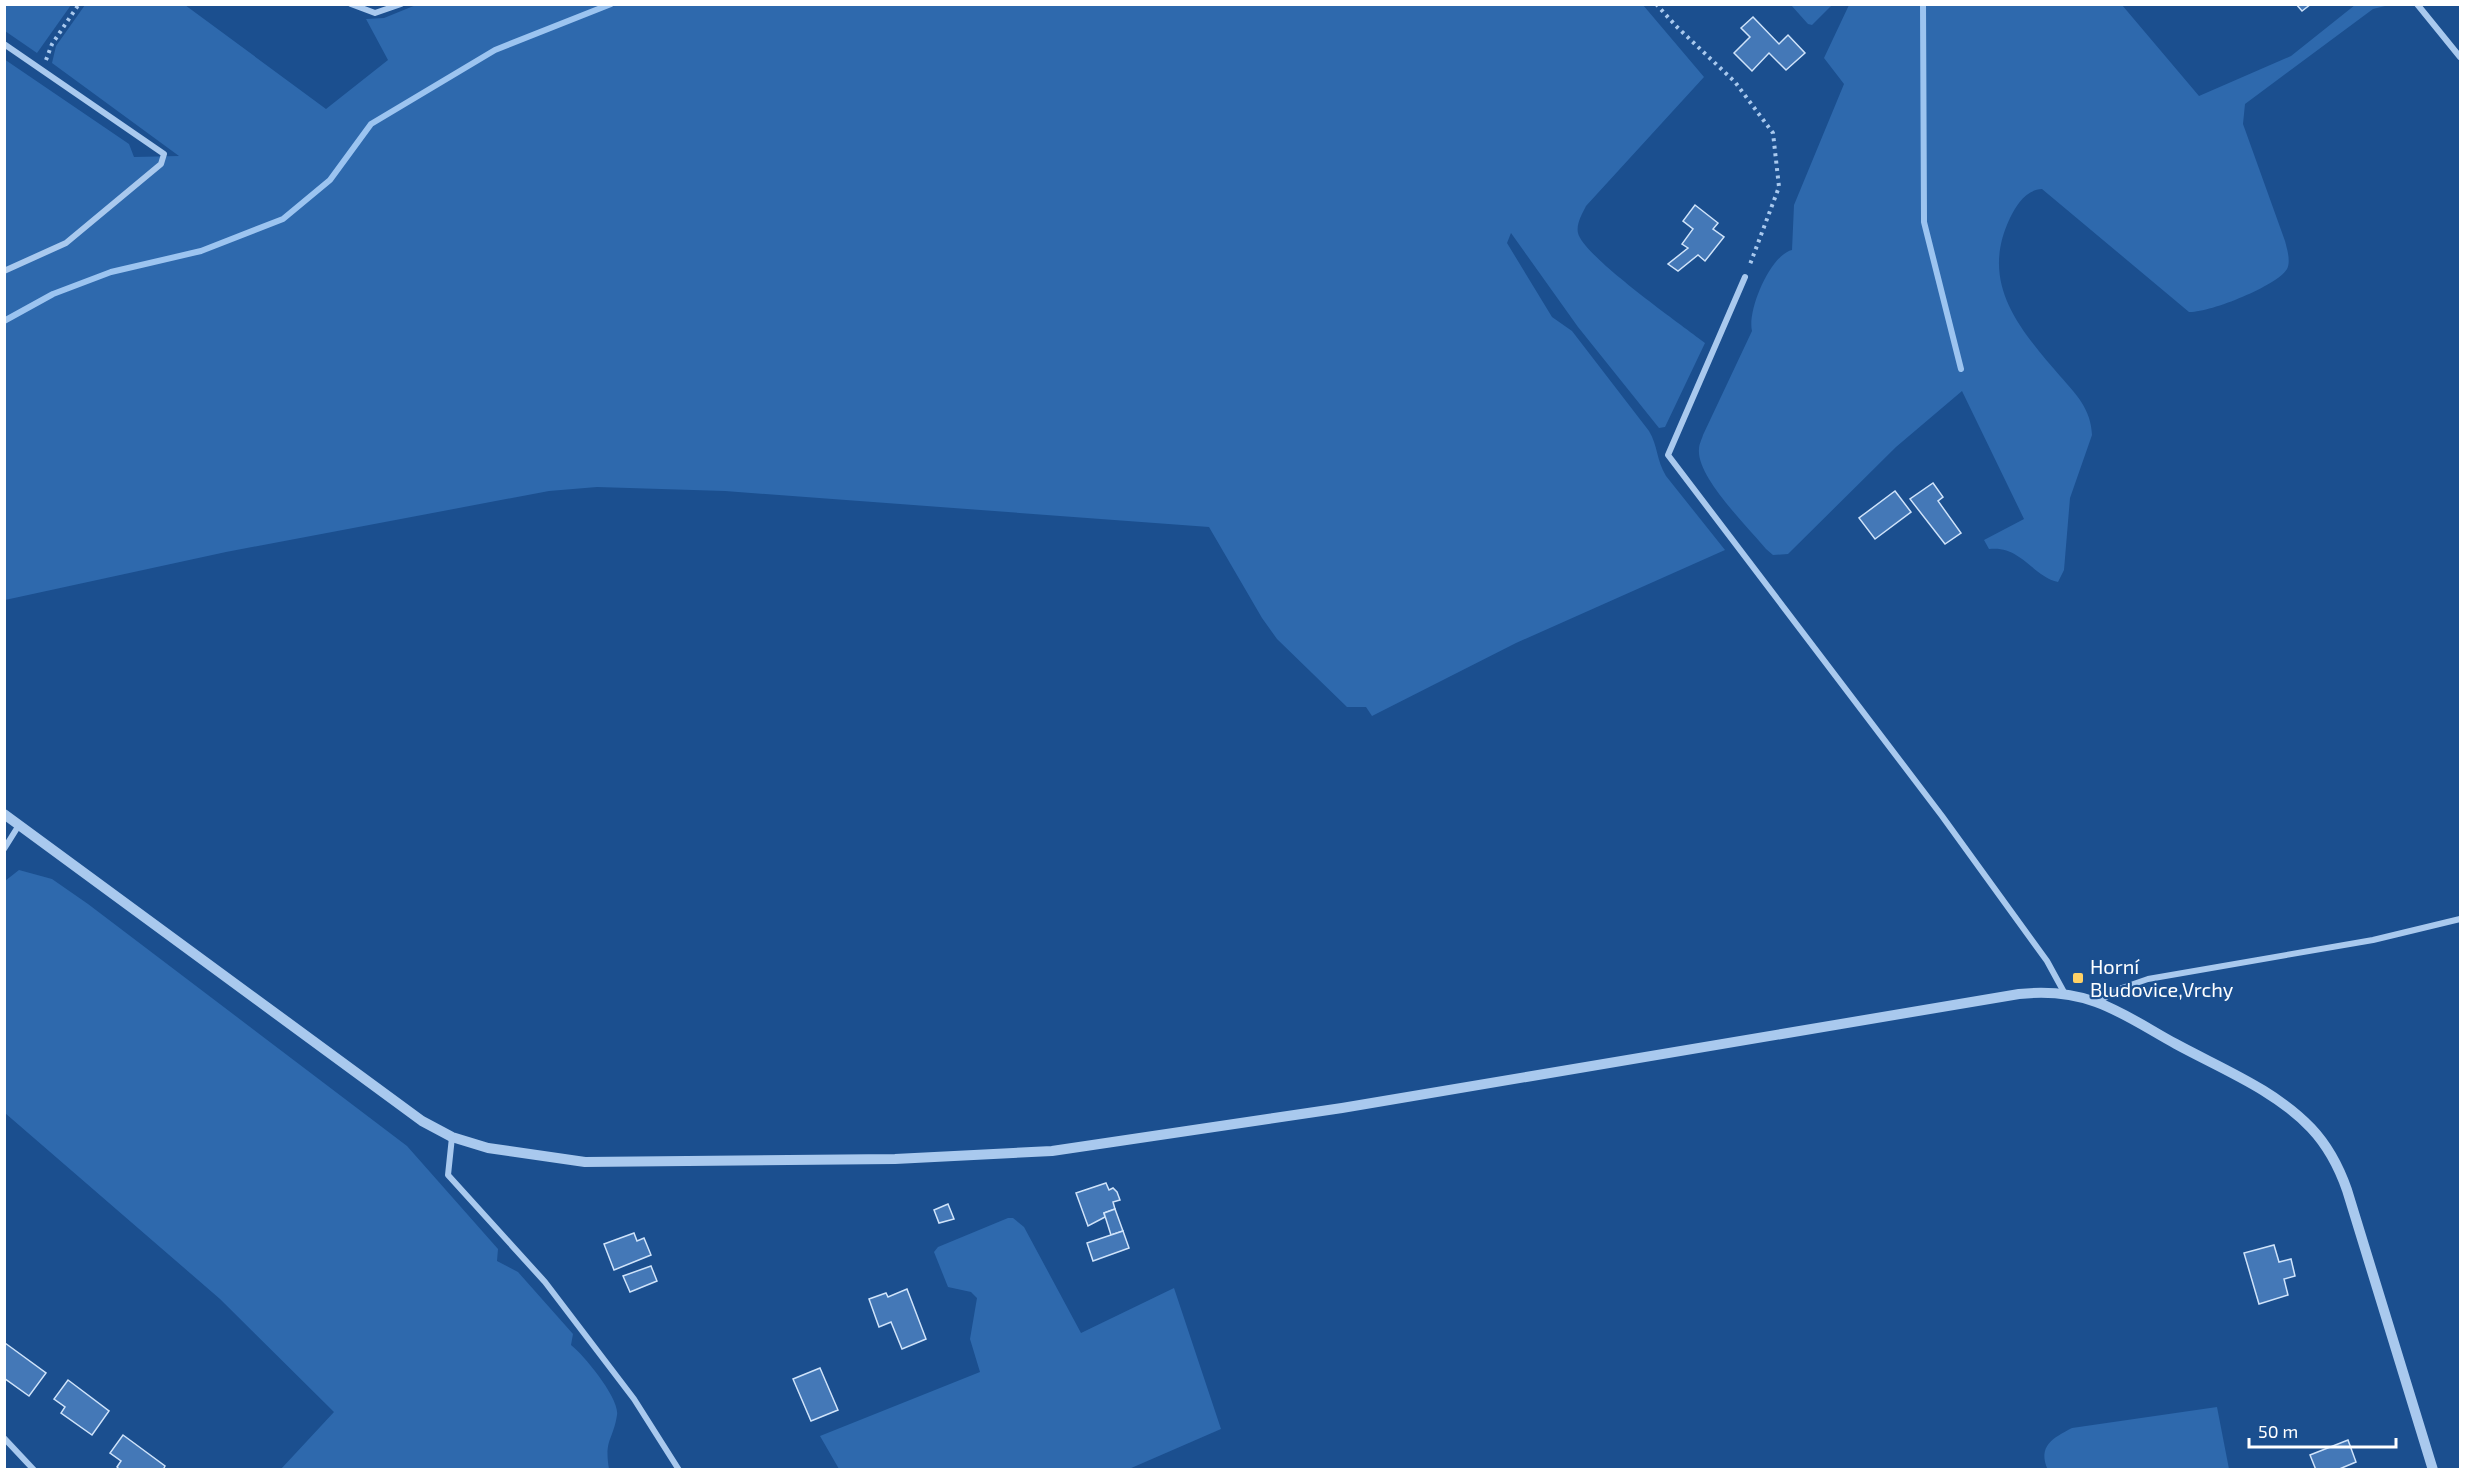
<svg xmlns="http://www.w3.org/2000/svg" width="2465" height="1474" font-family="'Exo 2',sans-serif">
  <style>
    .green { fill: #2e69ad }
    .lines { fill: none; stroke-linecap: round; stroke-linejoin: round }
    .stream { stroke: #9cc4f0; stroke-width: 6 }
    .building { fill: #4478b7; stroke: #cfe3fa; stroke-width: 1.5 }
    .path { stroke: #a9c9ee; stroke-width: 4; stroke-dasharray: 3 4.5; stroke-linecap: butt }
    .minor { stroke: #a9c9ee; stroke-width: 6 }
    .tertiary { stroke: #a9c9ee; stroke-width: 10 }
    .poi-dot { fill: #ffd166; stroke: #1b4f8f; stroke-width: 2 }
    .labels { text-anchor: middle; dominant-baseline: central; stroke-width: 4.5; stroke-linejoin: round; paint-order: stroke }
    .poi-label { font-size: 20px; fill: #fff; stroke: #1b4f8f; text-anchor: start }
  </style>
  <rect width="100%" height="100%" fill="#1b4f8f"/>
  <g class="green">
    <polygon points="4,5 5,4 71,5 37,53 5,31"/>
    <path d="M 85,5 L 185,5 L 326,109 L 388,60 L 366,19 L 384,18 L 416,5 L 1643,5 L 1704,77 L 1586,206 C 1582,214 1576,224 1578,233 C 1583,256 1682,325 1705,343 L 1665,427 L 1659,428 L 1578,327 L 1511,233 L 1507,243 L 1552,317 L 1572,331 L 1649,431 C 1658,446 1656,459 1666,476 L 1725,550 L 1516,643 L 1372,716 L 1366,707 L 1347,707 L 1277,639 L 1262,618 L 1209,527 L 725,491 L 597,487 L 549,491 L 226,552 L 5,600 L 4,59 L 129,144 L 134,157 L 179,156 L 52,63 L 56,46 Z"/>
    <polygon points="1791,5 1832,5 1812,25 1808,24"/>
    <path d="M 1849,5 L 2122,5 L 2199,96 L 2291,56 L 2355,5 L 2389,5 L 2373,9 L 2245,104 L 2243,124 L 2285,241 C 2287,249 2291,261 2287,269 C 2277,286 2209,313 2189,312 L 2042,189 C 2026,190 2017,204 2010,218 C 1979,283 2019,328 2060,376 C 2076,394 2091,409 2092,435 L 2070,498 L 2064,570 L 2058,582 C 2032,576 2021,545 1989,549 L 1984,540 L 2024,519 L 1962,391 L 1896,447 L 1788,554 L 1773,555 L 1766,549 C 1749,528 1696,477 1699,449 C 1699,444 1702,439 1703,435 L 1752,331 C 1747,311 1770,255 1792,250 L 1794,205 L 1844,84 L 1824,58 Z"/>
    <path d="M 19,870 L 52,879 L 88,904 L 407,1146 L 498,1249 L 497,1261 L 518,1272 L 573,1334 L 571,1345 C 584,1355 620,1399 617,1415 C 613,1441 604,1439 609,1469 L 281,1469 L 334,1412 L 220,1299 L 5,1113 L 5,881 Z"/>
    <polygon points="1008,1218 1013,1218 1024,1227 1081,1333 1174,1288 1221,1429 1129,1469 839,1469 820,1436 980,1372 970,1339 977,1298 971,1292 948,1287 934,1252 938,1247"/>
    <path d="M 2217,1407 L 2229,1469 L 2048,1470 C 2037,1446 2053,1438 2072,1428 Z"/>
  </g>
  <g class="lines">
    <g class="stream">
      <polyline points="1923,4 1924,222 1961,369"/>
      <polyline points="4,321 53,294 111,272 201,251 283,219 330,180 371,124 495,50 611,4"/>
    </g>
  </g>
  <g class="building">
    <polygon points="2296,4 2311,4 2302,11"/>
    <polygon points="1753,17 1779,44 1788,35 1805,53 1786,70 1769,53 1752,71 1734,53 1750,37 1741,28"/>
    <polygon points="1695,205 1718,223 1713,229 1724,237 1705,261 1698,255 1678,271 1668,264 1688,248 1682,244 1693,229 1683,221"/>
    <polygon points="1933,483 1943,497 1938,501 1961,533 1945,544 1910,499"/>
    <polygon points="1895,491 1911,512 1875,539 1859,518"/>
    <polygon points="1106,1183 1109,1190 1113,1188 1117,1192 1120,1200 1113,1202 1115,1209 1104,1213 1105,1217 1088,1226 1076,1193"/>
    <polygon points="948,1204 954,1219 939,1223 934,1210"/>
    <polygon points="1115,1209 1123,1231 1111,1235 1104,1213"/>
    <polygon points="1123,1231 1129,1248 1093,1261 1087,1243"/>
    <polygon points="634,1233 637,1241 644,1238 651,1255 614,1270 604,1244"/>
    <polygon points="2274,1245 2279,1262 2291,1259 2295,1276 2284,1279 2288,1295 2259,1304 2244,1253"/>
    <polygon points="651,1266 657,1281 630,1292 623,1276"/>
    <polygon points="907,1289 926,1339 902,1349 891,1322 879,1327 869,1299 886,1293 888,1297"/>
    <polygon points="5,1343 46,1373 29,1396 4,1378"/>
    <polygon points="820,1368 838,1410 811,1421 793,1379"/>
    <polygon points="68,1380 109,1411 92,1435 61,1413 65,1407 54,1399"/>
    <polygon points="123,1435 165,1466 163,1470 120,1470 117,1467 121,1461 110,1453"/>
    <polygon points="2348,1440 2356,1462 2337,1470 2316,1470 2310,1455"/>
  </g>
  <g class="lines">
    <g class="path">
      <polyline points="1656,4 1677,27 1735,82 1773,133 1779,187 1749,267"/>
      <polyline points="46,60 52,44 79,4"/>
    </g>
    <g class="minor">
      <polyline points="351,4 375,13 401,4"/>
      <polyline points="2417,4 2460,57"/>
      <polyline points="4,44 164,154 161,164 66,243 4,271"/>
      <polyline points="1745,277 1668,455 1942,816 2047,961 2065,994"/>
      <polyline points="4,849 19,825"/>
      <polyline points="2098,1002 2119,989 2148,979 2373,940 2460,919"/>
      <polyline points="452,1137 448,1175 545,1282 634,1399 679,1470"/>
      <polyline points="4,1438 34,1470"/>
    </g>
    <path class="tertiary" d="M 4,814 L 422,1121 L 452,1137 L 488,1148 L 585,1162 L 895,1159 L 1052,1151 L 1342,1108 L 2019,994 C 2046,991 2071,993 2096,1002 C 2124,1012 2150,1030 2176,1044 C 2222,1069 2275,1090 2311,1128 C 2328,1146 2339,1167 2347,1190 L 2433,1470"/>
  </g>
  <rect class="poi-dot" x="2072" y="972" width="12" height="12" rx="3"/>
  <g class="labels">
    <g class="poi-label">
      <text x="2090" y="966">Horní<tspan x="2090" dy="23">Bludovice,Vrchy</tspan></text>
    </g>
  </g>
  <rect width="2465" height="1474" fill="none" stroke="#ffffff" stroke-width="12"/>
  <path d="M2249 1438v9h147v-9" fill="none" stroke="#ffffff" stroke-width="3"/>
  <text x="2258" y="1438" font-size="18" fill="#ffffff" stroke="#1b4f8f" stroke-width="4.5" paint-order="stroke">50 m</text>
</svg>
